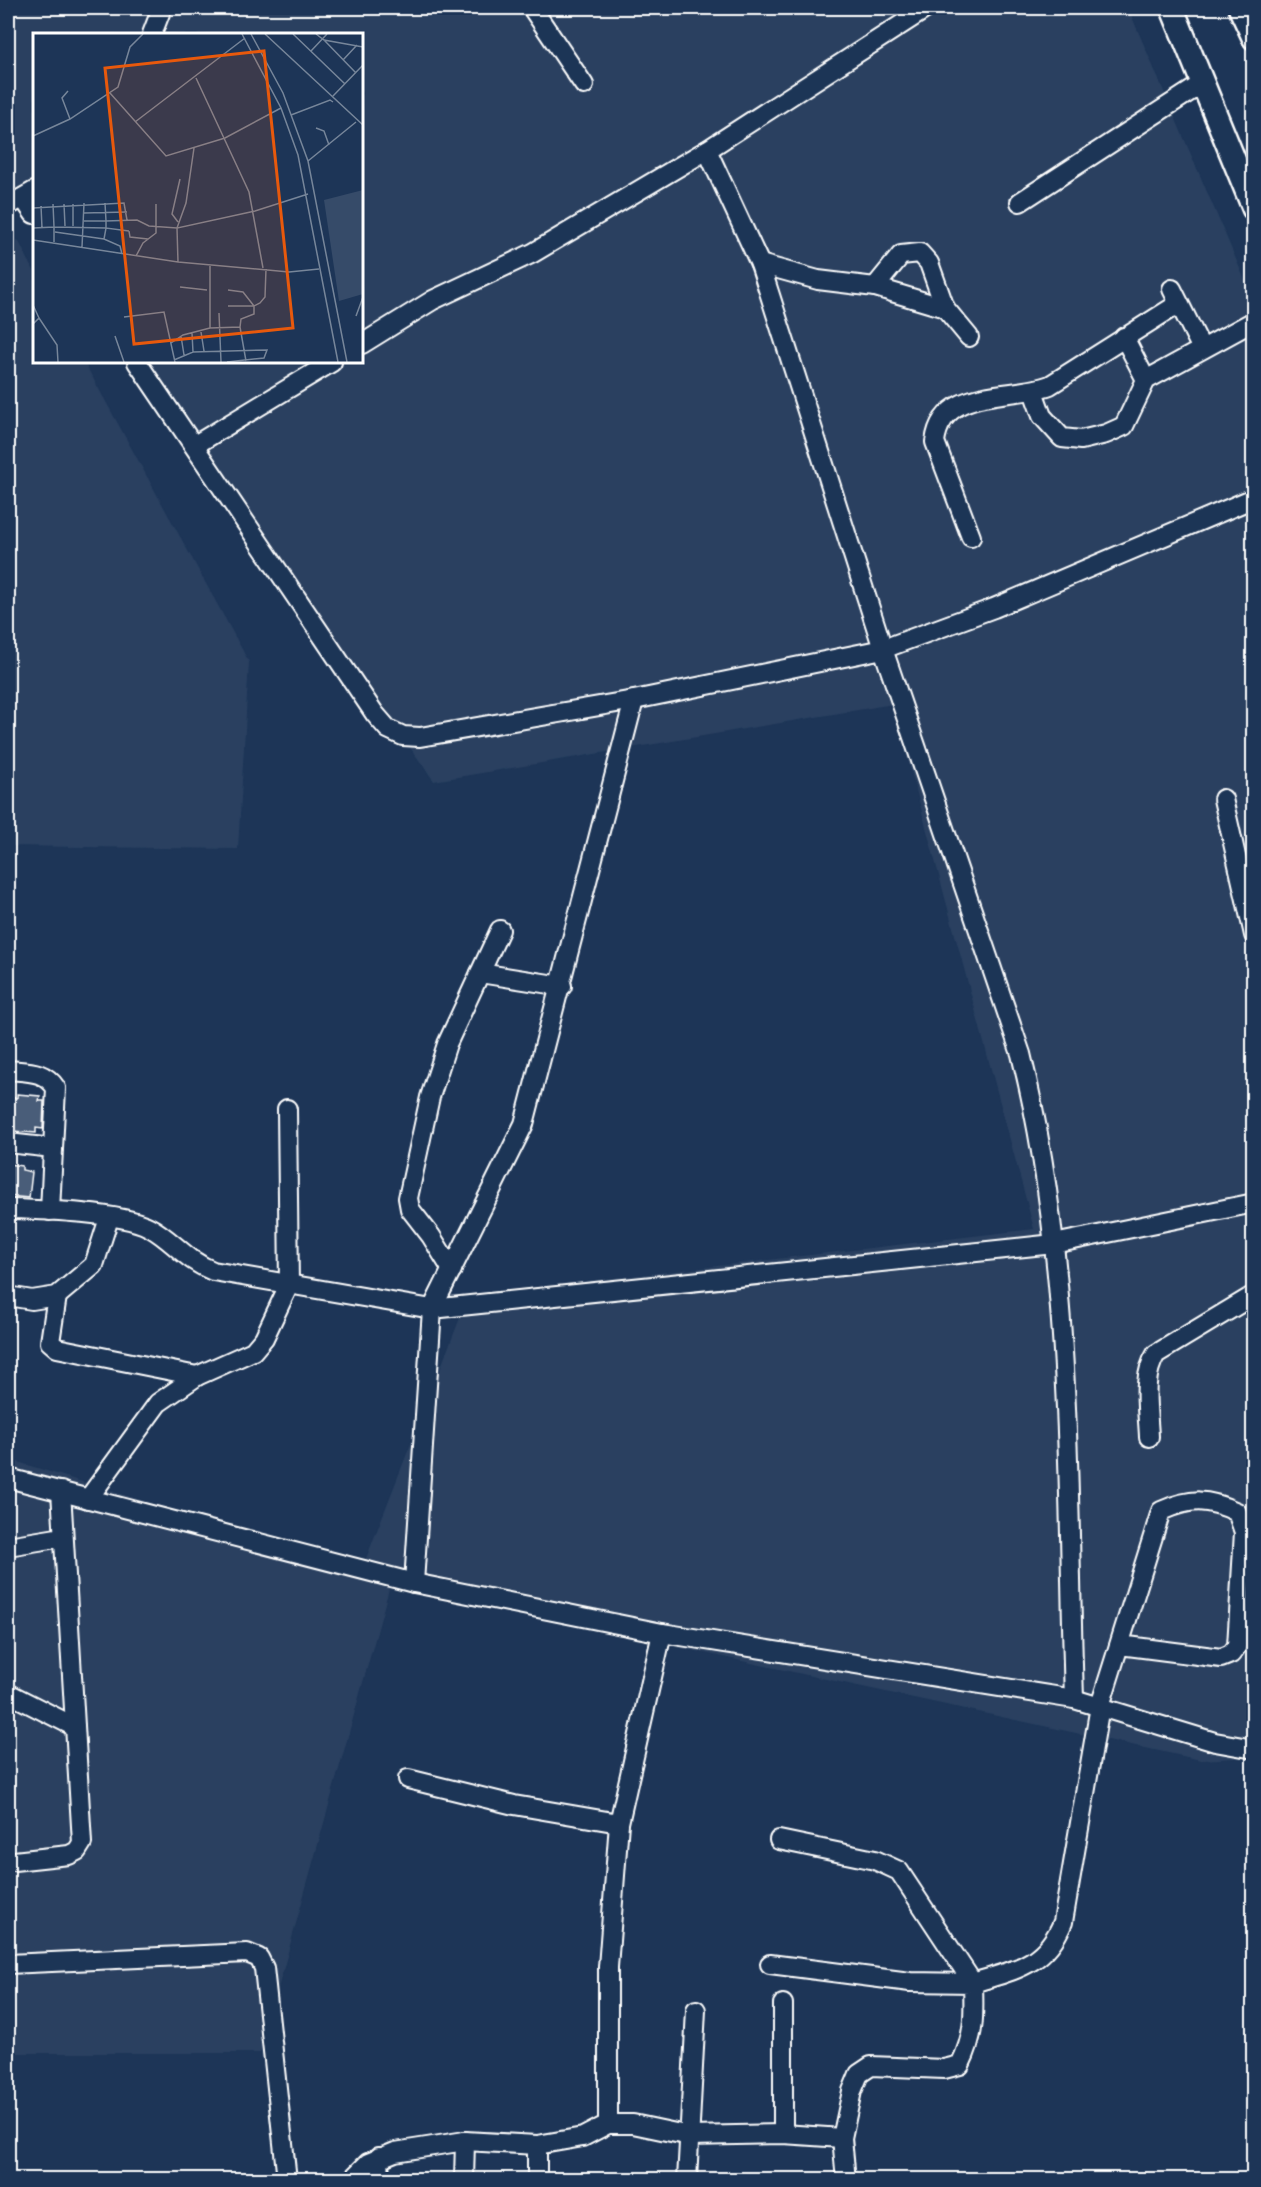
<svg xmlns="http://www.w3.org/2000/svg" width="1261" height="2187" font-family="'Comic Neue',sans-serif">
  <style>
    .built { fill: #2a4161 }
    .building { fill: #4a5d79; stroke: #fff; stroke-width: 1.5 }
    .lines { fill: none; stroke-linecap: round; stroke-linejoin: round }
    .minor-casing { stroke: #fff; stroke-width: 22 }
    .major-casing { stroke: #fff; stroke-width: 27 }
    .minor { stroke: #1d3557; stroke-width: 18 }
    .major { stroke: #1d3557; stroke-width: 22 }
    .inset-road { fill: none; stroke: #77869a; stroke-width: 1.5 }
    .view { fill: #e8590c; fill-opacity: 0.15; stroke: #e8590c; stroke-width: 3 }
    .inset-edge { fill: none; stroke: #fff; stroke-width: 3 }
  </style>
  <rect width="100%" height="100%" fill="#1d3557"/>
  <filter id="ink" filterUnits="userSpaceOnUse"><feTurbulence type="fractalNoise" baseFrequency=".0167" numOctaves="2"/><feDisplacementMap in="SourceGraphic" scale="12" xChannelSelector="R" yChannelSelector="G"/><feConvolveMatrix kernelMatrix="1 2 1 2 8 2 1 2 1" color-interpolation-filters="sRGB"/></filter>
  <g filter="url(#ink)">
    <g class="built">
      <polygon points="8,8 1128,8 1253,299 1253,1757 1201,1760 390,1585 260,2053 8,2053 8,1459 362,1569 469,1295 1034,1229 893,704 434,781 135,362 362,362 362,34 34,34 34,220 8,182"/>
      <polygon points="18,240 34,271 34,362 84,362 249,662 238,849 8,846 8,246"/>
    </g>
    <g class="building">
      <polygon points="17,1094 40,1096 39,1101 44,1101 43,1129 36,1128 36,1133 13,1131 14,1126 8,1125 8,1097 17,1098"/>
      <polygon points="8,1164 22,1166 22,1170 32,1172 29,1198 8,1196"/>
    </g>
    <g class="lines">
      <g class="minor-casing">
        <g id="minor">
          <polyline points="532,8 584,85"/>
          <polyline points="152,34 162,8"/>
          <path d="M 707,150 L 760,264 L 883,649 L 1021,1054 C 1073,1264 1067,1484 1074,1699"/>
          <polyline points="23,198 34,214"/>
          <polyline points="1020,202 1203,83"/>
          <polyline points="8,206 34,191"/>
          <polyline points="760,264 818,280 875,287 945,308"/>
          <polyline points="875,287 901,255 920,253 929,263 945,308 969,337"/>
          <polyline points="1172,289 1202,349"/>
          <polyline points="1124,337 1146,380"/>
          <polyline points="362,344 433,300 533,253 707,150 927,8"/>
          <polyline points="137,362 375,714 388,729 403,736 420,737 634,700 883,649 994,608 1254,498"/>
          <polyline points="1033,391 1042,416 1062,438 1081,440 1106,434 1124,426 1146,380 1254,321"/>
          <polyline points="195,445 332,362"/>
          <path d="M 971,537 L 935,442 C 942,385 1011,400 1050,385 L 1178,304"/>
          <polyline points="1223,799 1254,935"/>
          <polyline points="480,973 562,986"/>
          <path d="M 8,1070 C 28,1072 44,1070 56,1088 L 50,1211"/>
          <polyline points="8,1143 53,1148"/>
          <path d="M 8,1209 C 42,1210 120,1212 149,1227 C 172,1239 186,1261 213,1271 L 432,1309 L 524,1124 L 634,700"/>
          <polyline points="452,1270 431,1236 410,1209 408,1198 430,1097 447,1044 500,930"/>
          <polyline points="8,1296 32,1300 57,1296 94,1265 109,1218"/>
          <polyline points="57,1296 50,1342 57,1348 197,1376"/>
          <path d="M 1149,1437 C 1148,1410 1141,1378 1156,1354 L 1254,1295"/>
          <polyline points="8,1478 414,1583 662,1633 1074,1699 1215,1742 1254,1749"/>
          <polyline points="88,1499 158,1403 197,1376 253,1351 264,1338 289,1285 287,1109"/>
          <polyline points="8,1546 63,1537"/>
          <polyline points="414,1583 432,1309 1054,1244 1254,1203"/>
          <path d="M 662,1633 L 619,1823 L 608,1967 L 608,2124 L 633,2124 L 690,2136 L 783,2134 L 842,2138 L 852,2091 L 859,2074 L 871,2066 L 944,2069 L 960,2065 C 975,2035 974,2015 973,1983 L 910,1982 L 770,1964"/>
          <polyline points="8,1693 75,1727"/>
          <polyline points="408,1779 514,1805 619,1823"/>
          <path d="M 779,1840 L 875,1860 L 899,1871 L 973,1983 C 1014,1970 1045,1966 1063,1922 L 1100,1706 L 1161,1511 C 1191,1498 1207,1498 1237,1512 L 1244,1532 L 1237,1646 L 1231,1654 L 1221,1658 L 1120,1645"/>
          <polyline points="14,1861 69,1855 77,1851 82,1843 61,1491"/>
          <polyline points="8,1964 247,1953 259,1958 264,1968 287,2180"/>
          <polyline points="783,2004 783,2134"/>
          <polyline points="842,2138 846,2180"/>
          <polyline points="537,2145 537,2180"/>
          <polyline points="379,2157 380,2180"/>
          <polyline points="351,2180 368,2163 395,2152 465,2141 537,2145 583,2137 608,2124"/>
          <polyline points="464,2180 465,2141"/>
          <polyline points="687,2180 696,2010"/>
        </g>
      </g>
      <g class="major-casing">
        <g id="major">
          <polyline points="1172,8 1254,209"/>
          <polyline points="1240,8 1254,38"/>
        </g>
      </g>
      <use href="#minor" class="minor"/>
      <use href="#major" class="major"/>
    </g>
  </g>
  <g transform="translate(33 33)">
    <rect width="330" height="330" fill="#1d3557"/>
    <path d="M 330,157 L 330,261 L 306,268 L 291,167 Z" fill="#364b69"/>
    <path class="inset-road" d="M 209,1 L 248,75 L 265,122 L 305,329M 218,1 L 250,60 L 275,128 L 314,329M 232,1 L 330,92M 260,1 L 312,51M 283,1 L 291,7 L 330,14M 291,7 L 323,40M 278,18 L 294,1M 310,27 L 324,12M 163,45 L 216,159 L 230,235M 35,58 L 29,65 L 37,86M 77,60 L 133,123 L 192,105 L 248,75M 300,63 L 330,32M 258,82 L 297,67 L 300,69M 102,89 L 212,5M 283,95 L 291,98 L 296,112M 0,103 L 37,86 L 85,54 L 97,14 L 110,1M 275,128 L 323,89M 31,171 L 32,193M 40,171 L 40,193M 8,173 L 9,195M 0,175 L 91,170 L 94,187M 51,180 L 94,179M 51,188 L 73,188 L 72,170M 145,189 L 139,181 L 147,146M 0,195 L 21,194 L 20,171M 96,198 L 97,204 L 115,206M 22,199 L 71,206 L 87,213 L 89,221M 71,206 L 73,195 L 96,198M 0,207 L 145,229 L 256,239 L 286,236M 21,209 L 21,194 L 73,195 L 73,188 L 104,187 L 116,193 L 144,195 L 153,170 L 161,115M 49,214 L 51,170M 103,223 L 110,210 L 123,200 L 123,171M 145,229 L 144,195 L 222,178 L 275,161M 177,232 L 177,295 L 207,294 L 208,286 L 221,281 L 221,273 L 195,273M 147,254 L 174,257M 195,257 L 210,259 L 221,273 L 227,270 L 232,264 L 233,236M 0,272 L 6,285 L 0,291M 186,280 L 188,329M 323,283 L 330,264M 91,284 L 131,279 L 142,329M 6,285 L 24,312 L 25,329M 207,294 L 213,328M 168,299 L 171,318M 159,300 L 160,319M 82,303 L 91,329M 148,303 L 151,322M 138,310 L 150,302 L 177,295M 141,327 L 160,319 L 234,317 L 231,325 L 194,329"/>
    <path class="view" d="M 231,18 L 260,295 L 101,311 L 72,35 Z"/>
    <rect width="330" height="330" class="inset-edge"/>
  </g>
  <rect width="1261" height="2187" fill="none" stroke="#1d3557" stroke-width="30"/>
  <rect x="15" y="15" width="1231" height="2157" fill="none" stroke="#fff" stroke-width="2" filter="url(#ink)"/>
</svg>
